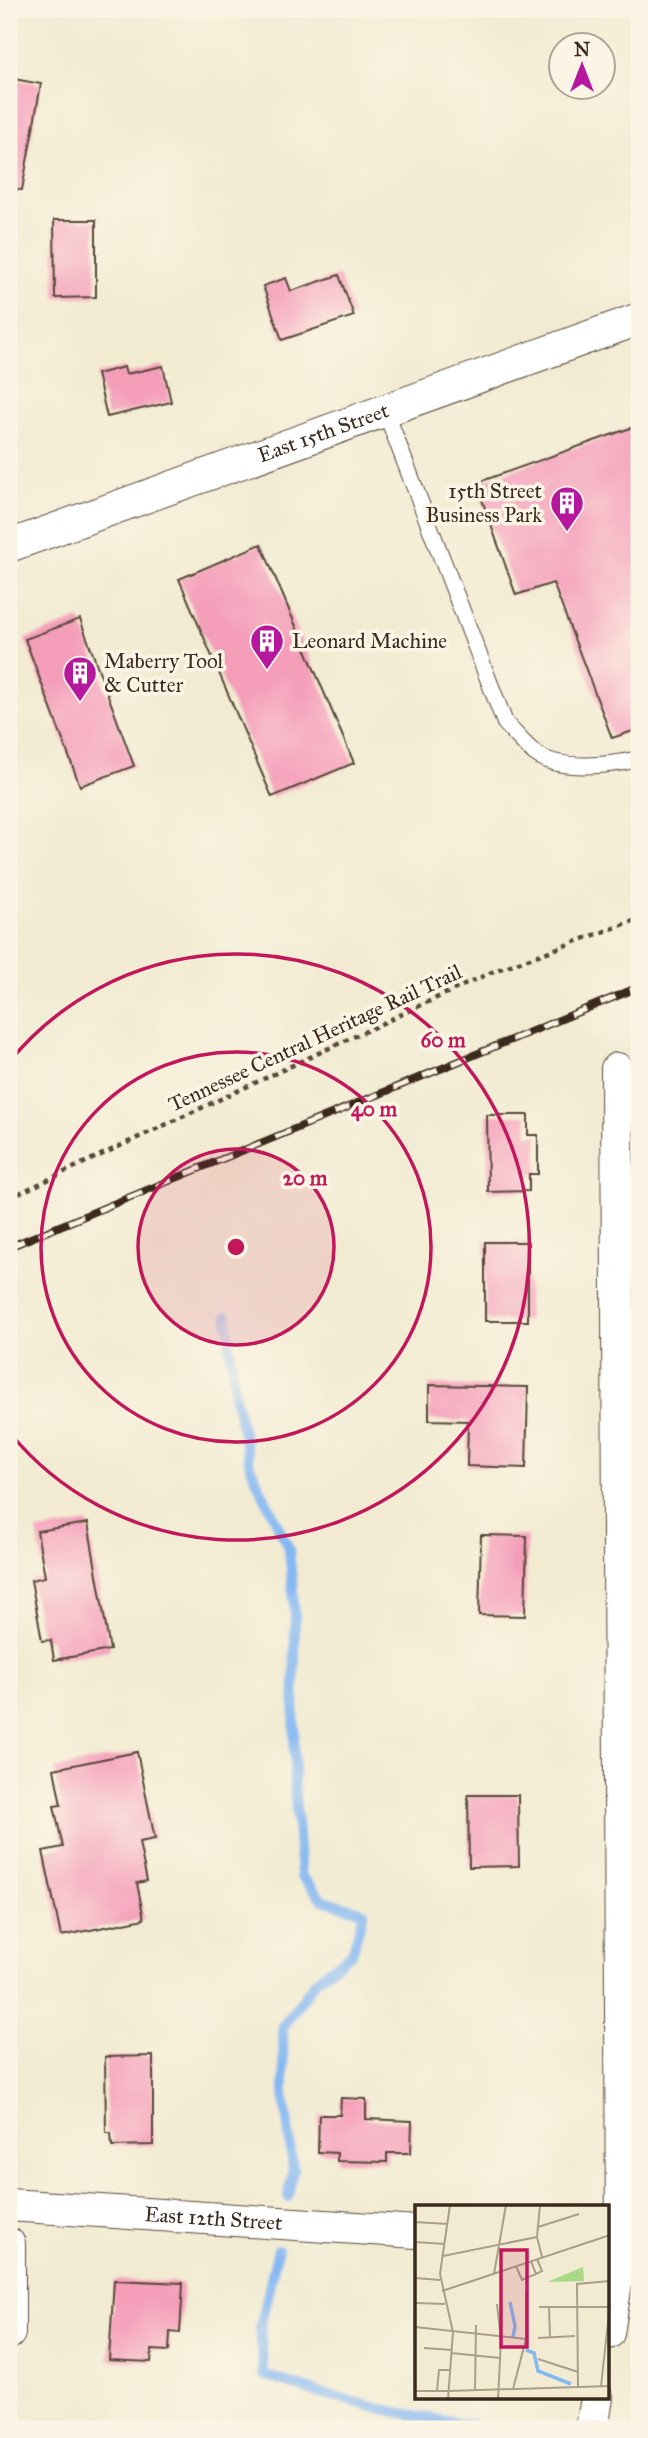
<svg xmlns="http://www.w3.org/2000/svg" width="648" height="2438" font-family="'IM FELL Great Primer',serif">
  <style>
    .lines { fill: none; stroke-linecap: round; stroke-linejoin: round }
    .stream { stroke: #84b8f2; stroke-width: 10 }
    .building { fill: #f49eba }
    .lane-casing { stroke: #564739; stroke-width: 18 }
    .street-casing { stroke: #564739; stroke-width: 34 }
    .path { stroke: #564739; stroke-width: 4.5; stroke-dasharray: 5 5; stroke-linecap: butt }
    .lane { stroke: #fff; stroke-width: 16 }
    .street { stroke: #fff; stroke-width: 32 }
    .rail-casing { stroke: #3b2a1e; stroke-width: 8 }
    .rail { stroke: #fcf5e5; stroke-width: 5; stroke-dasharray: 16; stroke-linecap: butt }
    .ring { fill: none; stroke: #c2185b; stroke-width: 3.5 }
    .labels { text-anchor: middle; dominant-baseline: central; stroke-width: 7; stroke-linejoin: round; paint-order: stroke }
    .street-label { font-size: 21px; fill: #3b2a1e; stroke: #fcf5e5 }
    .poi-label { font-size: 21px; fill: #3b2a1e; stroke: #fcf5e5; text-anchor: start }
    .inset-river { fill: none; stroke: #84b8f2; stroke-width: 3.5 }
    .inset-road { fill: none; stroke: #a99e8a; stroke-width: 2 }
    .view { fill: #c2185b; fill-opacity: 0.15; stroke: #c2185b; stroke-width: 3.5 }
    .inset-edge { fill: none; stroke: #3b2a1e; stroke-width: 3.5 }
    .centre { fill: #c2185b; stroke: #fcf5e5; stroke-width: 3.5 }
    .ring-label { font-size: 21px; text-anchor: middle; font-weight: bold; fill: #c2185b; stroke: #fcf5e5; stroke-width: 7; stroke-linejoin: round; paint-order: stroke }
  </style>
  <rect width="100%" height="100%" fill="#fcf5e5"/>
  <filter id="ink" filterUnits="userSpaceOnUse"><feTurbulence type="fractalNoise" baseFrequency=".0143" numOctaves="2"/><feDisplacementMap in="SourceGraphic" scale="14" xChannelSelector="R" yChannelSelector="G"/><feConvolveMatrix kernelMatrix="1 2 1 2 8 2 1 2 1" color-interpolation-filters="sRGB"/></filter>
  <filter id="wash" filterUnits="userSpaceOnUse"><feTurbulence type="fractalNoise" baseFrequency=".00686" numOctaves="4" result="noise"/><feDisplacementMap in="SourceGraphic" scale="28" xChannelSelector="R" yChannelSelector="G"/><feGaussianBlur stdDeviation="1.57" result="paint"/><feColorMatrix in="noise" values="0 0 0 0 0 0 0 0 0 0 0 0 0 0 0 0 0 1.4 0 .05"/><feComposite in="paint" operator="in"/></filter>
  <g filter="url(#wash)">
    <rect width="100%" height="100%" fill="#f2ebd2"/>
    <g class="lines">
      <g class="stream">
        <polyline points="227,1316 235,1396 250,1466 289,1549 295,1614 294,1783 301,1876 323,1900 364,1912 352,1953 317,1979 283,2026 284,2092 293,2169 288,2197"/>
        <path d="M 278,2249 L 260,2328 L 264,2375 C 342,2403 420,2419 502,2429"/>
      </g>
    </g>
    <g id="blocks">
      <g class="building">
        <polygon points="9,78 41,84 22,190 9,189"/>
        <polygon points="54,220 96,220 96,297 55,298"/>
        <polygon points="339,275 354,316 282,340 263,286 286,278 291,291"/>
        <polygon points="163,366 171,402 107,417 97,374 124,367 126,374"/>
        <polygon points="639,425 639,729 612,738 553,583 516,595 476,483"/>
        <polygon points="261,544 354,763 272,797 179,579"/>
        <polygon points="80,619 134,766 80,786 25,639"/>
        <polygon points="487,1115 528,1115 528,1135 538,1135 538,1174 529,1174 529,1191 488,1192"/>
        <rect x="485" y="1242" width="43" height="79"/>
        <polygon points="429,1385 528,1387 526,1468 467,1466 468,1421 429,1420"/>
        <polygon points="88,1523 110,1650 54,1660 51,1640 42,1641 31,1580 45,1577 37,1531"/>
        <polygon points="481,1535 527,1536 525,1616 479,1615"/>
        <polygon points="137,1752 155,1839 139,1842 147,1881 137,1883 144,1919 61,1936 43,1851 63,1847 54,1806 61,1805 54,1769"/>
        <polygon points="468,1795 518,1795 519,1866 469,1867"/>
        <polygon points="153,2056 153,2145 112,2146 111,2133 106,2133 105,2057"/>
        <polygon points="341,2098 366,2099 366,2119 412,2121 411,2153 387,2153 387,2162 337,2161 337,2153 318,2152 319,2115 340,2115"/>
        <polygon points="114,2280 183,2283 180,2333 170,2332 169,2351 152,2350 151,2362 109,2360"/>
      </g>
    </g>
  </g>
  <g filter="url(#ink)">
    <use href="#blocks" fill-opacity="0" stroke="#564739" stroke-width="2"/>
    <g class="lines">
      <g class="lane-casing">
        <path id="lane" d="M 385,410 L 505,723 C 515,733 525,746 536,754 C 561,772 612,765 639,759"/>
      </g>
      <g class="street-casing">
        <g id="street">
          <path id="s1" d="M 9,546 L 639,319"/>
          <path id="s2" d="M 9,2205 L 417,2232"/>
          <polyline points="9,2244 9,2333"/>
          <polyline points="608,2333 622,2246 617,1069"/>
          <polyline points="592,2429 597,2398"/>
        </g>
      </g>
      <polyline class="path" points="9,1198 494,971 639,919"/>
      <use href="#lane" class="lane"/>
      <use href="#street" class="street"/>
      <g class="rail-casing">
        <polyline id="rail" points="9,1247 639,987"/>
      </g>
      <use href="#rail" class="rail"/>
    </g>
  </g>
  <circle cx="236" cy="1247" r="98" fill="#c2185b" fill-opacity=".12"/>
  <g class="ring">
    <circle cx="236" cy="1247" r="98"/>
    <circle cx="236" cy="1247" r="195"/>
    <path d="M10 1061A293 293 0 1 1 10 1433"/>
  </g>
  <defs>
    <g id="building-pin" transform="scale(1.75)"><path d="M0 17L-7.5 6A9.5 9.5 0 1 1 7.5 6Z" fill="#b5179e" stroke="#fcf5e5"/><path d="M-4-6H4V6H1V3H-1V6H-4ZM-2.5-4.3h1.7v1.8h-1.7ZM.8-4.3h1.7v1.8H.8ZM-2.5-1h1.7V.8h-1.7ZM.8-1h1.7V.8H.8Z" fill="#fff"/></g>
  </defs>
  <g fill-rule="evenodd">
    <use href="#building-pin" x="567" y="503"/>
    <use href="#building-pin" x="267" y="641"/>
    <use href="#building-pin" x="80" y="673"/>
  </g>
  <g class="labels">
    <g class="street-label">
      <text stroke="none"><textPath href="#s1" startOffset="334">East 15th Street</textPath></text>
      <text transform="translate(315 1038) rotate(-25)">Tennessee Central Heritage Rail Trail</text>
      <text stroke="none"><textPath href="#s2" startOffset="205">East 12th Street</textPath></text>
    </g>
    <g class="poi-label">
      <text x="542" y="491" text-anchor="end">15th Street<tspan x="542" dy="24">Business Park</tspan></text>
      <text x="292" y="641">Leonard Machine</text>
      <text x="104" y="661">Maberry Tool<tspan x="104" dy="24">&amp; Cutter</tspan></text>
    </g>
  </g>
  <g transform="translate(415 2205)">
    <rect width="194" height="194" fill="#f2ebd2"/>
    <path d="M 168,62 L 169,76 L 132,77 Z" fill="#a9d886"/>
    <path class="inset-river" d="M 95,97 L 100,121 L 98,132M 111,145 L 119,148 L 123,166 L 156,179"/>
    <path class="inset-road" d="M 125,0 L 122,32 L 127,52M 0,17 L 33,19M 123,22 L 164,9M 0,37 L 30,39M 28,51 L 122,32M 116,56 L 121,69 L 127,66 L 122,54M 101,61 L 107,75 L 121,69M 79,69 L 91,0M 0,73 L 25,75M 27,86 L 195,30M 0,98 L 30,99M 82,99 L 86,135 L 83,194M 124,102 L 194,102M 134,102 L 135,133M 0,122 L 111,134M 123,133 L 160,131M 9,143 L 37,145M 36,148 L 85,153M 123,154 L 163,167M 186,181 L 195,99M 163,182 L 162,79 L 195,76M 98,184 L 111,134 L 111,88M 60,185 L 61,120M 0,186 L 33,186M 22,186 L 24,165 L 35,165M 33,186 L 195,181M 33,194 L 38,127 L 25,69 L 35,0"/>
    <path class="view" d="M 86,45 L 112,45 L 112,142 L 86,142 Z"/>
    <rect width="194" height="194" class="inset-edge"/>
  </g>
  <circle cx="236" cy="1247" r="10" class="centre"/>
  <g class="ring-label">
    <text x="443" y="1047">60 m</text>
    <text x="374" y="1116">40 m</text>
    <text x="305" y="1185">20 m</text>
  </g>
  <rect width="648" height="2438" fill="none" stroke="#fcf5e5" stroke-width="35"/>
  <g transform="translate(582 66)"><circle r="33" fill="#fcf5e5" stroke="#afa495" stroke-width="2"/>
  <path d="M0-5L12 26L0 18L-12 26Z" fill="#b5179e"/>
  <text y="-10" font-size="19" font-weight="bold" text-anchor="middle" fill="#3b2a1e">N</text>
  </g>
</svg>
